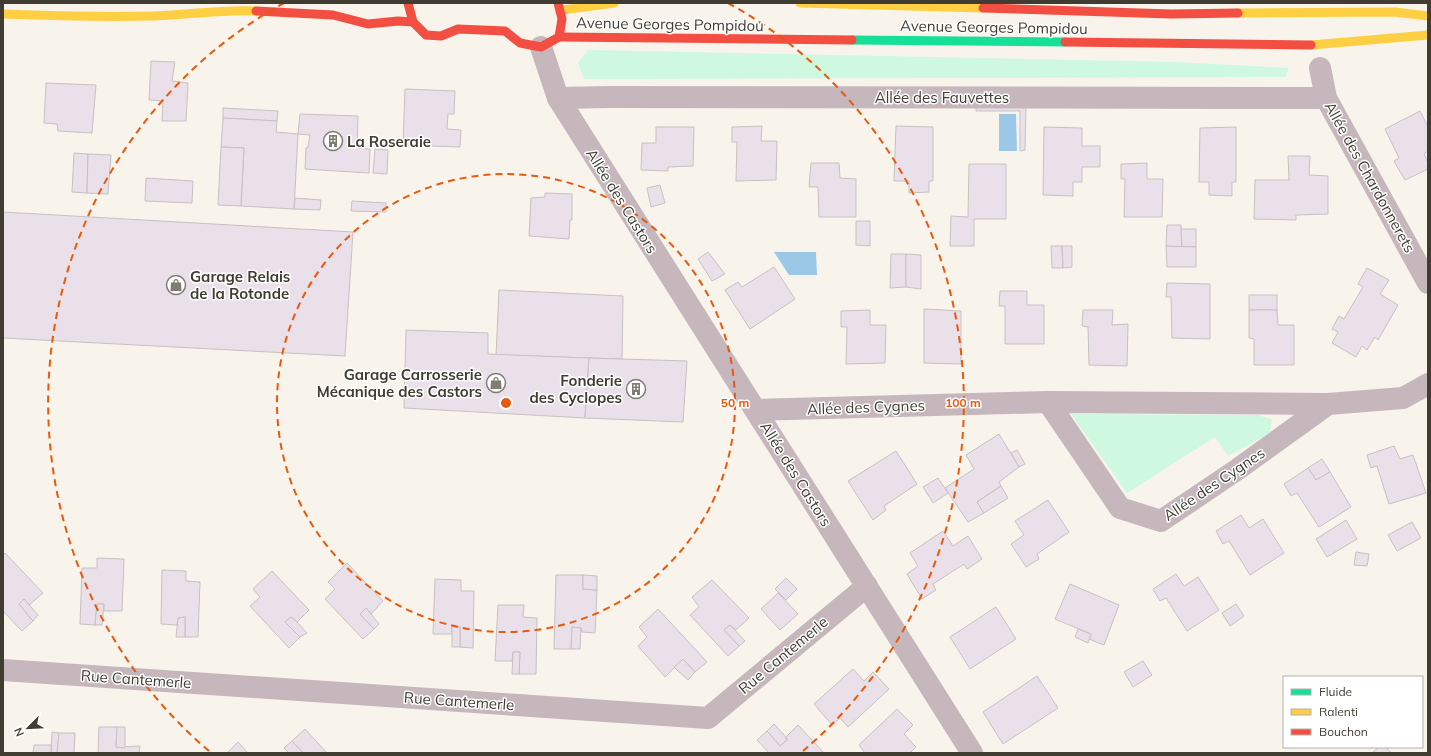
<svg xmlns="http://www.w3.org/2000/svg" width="1431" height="756" font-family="Mulish,sans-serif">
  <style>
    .green { fill: #cef8e0 }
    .water { fill: #9cc8e7 }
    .building { fill: #eae0e9; stroke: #c6c1c2 }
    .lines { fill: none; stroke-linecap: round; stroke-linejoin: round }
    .street { stroke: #c6b7bd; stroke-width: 22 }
    .fast { stroke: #16e098; stroke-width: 9 }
    .slow { stroke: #ffcf43; stroke-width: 9 }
    .jam { stroke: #f24e42; stroke-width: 9 }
    .ring { fill: none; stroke: #e8590c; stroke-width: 2; stroke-dasharray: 7 5 }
    .labels { text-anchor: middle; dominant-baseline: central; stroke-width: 3; stroke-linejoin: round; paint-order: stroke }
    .street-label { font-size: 15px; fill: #403c32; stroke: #fff }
    .poi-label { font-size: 15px; font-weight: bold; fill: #403c32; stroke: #fff; text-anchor: start }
    .centre { fill: #e8590c; stroke: #fff; stroke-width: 2 }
    .ring-label { font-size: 12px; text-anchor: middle; font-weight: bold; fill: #e8590c; stroke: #fff; stroke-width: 3; stroke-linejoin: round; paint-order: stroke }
  </style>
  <rect width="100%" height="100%" fill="#f8f4ec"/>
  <g class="green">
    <polygon points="588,50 1176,62 1289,68 1285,77 584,79 578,63"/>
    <polygon points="1071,414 1257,415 1272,419 1270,433 1228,456 1215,437 1127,493"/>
  </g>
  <g class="water">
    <polygon points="999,114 1016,114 1017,151 999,151"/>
    <polygon points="774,252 816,252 817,275 789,275"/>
  </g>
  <g class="building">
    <polygon points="151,61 175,62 172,81 188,83 186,121 162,121 163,101 149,100"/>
    <polygon points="46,83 96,85 92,133 58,131 57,124 44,123"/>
    <polygon points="405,89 455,91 454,114 448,114 447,129 461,130 460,147 403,145"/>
    <polygon points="976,106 1026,106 1025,150 1020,151 1020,111 976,111"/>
    <polygon points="223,108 278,111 277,121 223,118"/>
    <polygon points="1420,111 1428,127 1428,151 1424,154 1428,163 1428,169 1405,180 1394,161 1399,158 1385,129"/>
    <polygon points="300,114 358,116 357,148 370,149 369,173 305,169 306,148 308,147 310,135 298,134"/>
    <polygon points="223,118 277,121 276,132 298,134 294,209 241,206 244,148 221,147"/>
    <polygon points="762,126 761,141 777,141 776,180 736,181 737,142 732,142 732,127"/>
    <polygon points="896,126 933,127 933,181 929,181 929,192 909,193 909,181 894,181"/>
    <polygon points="656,127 694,127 693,166 668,167 668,171 641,170 642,143 656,143"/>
    <polygon points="1044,127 1082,128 1082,146 1100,146 1100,167 1082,167 1082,182 1073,182 1073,196 1043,195"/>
    <polygon points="1236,127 1236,182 1232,182 1232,196 1209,195 1209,182 1199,182 1200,128"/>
    <polygon points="221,147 244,148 241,206 218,205"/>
    <polygon points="375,149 388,150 387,174 373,173"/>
    <polygon points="74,153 88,154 87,193 72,192"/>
    <polygon points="88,154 111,155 108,194 87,193"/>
    <polygon points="1288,156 1310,156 1309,175 1328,176 1328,214 1296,215 1296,220 1254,219 1255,180 1289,180"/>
    <polygon points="811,163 839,163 840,178 856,179 856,217 819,217 818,187 809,187"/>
    <polygon points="1147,163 1147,179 1163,179 1162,217 1124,217 1125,179 1121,179 1121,164"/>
    <polygon points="969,164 1006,164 1006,219 974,219 974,246 950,246 951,216 968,217"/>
    <polygon points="146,178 193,181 192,203 145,201"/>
    <polygon points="660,185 665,203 651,207 647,188"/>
    <polygon points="545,193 572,194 572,220 570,220 569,239 529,236 531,198 545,197"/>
    <polygon points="295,198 321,200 320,210 294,209"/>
    <polygon points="352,201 386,203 386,212 351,211"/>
    <polygon points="3,212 353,232 345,356 3,338"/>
    <polygon points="856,221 870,221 870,246 856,245"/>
    <polygon points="1167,225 1181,225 1182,247 1166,246"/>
    <polygon points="1181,229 1196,229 1196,247 1182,247"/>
    <polygon points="1051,246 1062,246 1063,268 1052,268"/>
    <polygon points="1062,246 1072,246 1072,267 1063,268"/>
    <polygon points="1166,246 1196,247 1196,267 1167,267"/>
    <polygon points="708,252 725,274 712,281 698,259"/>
    <polygon points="891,254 906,254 906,287 890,288"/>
    <polygon points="906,254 921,255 921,289 906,287"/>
    <polygon points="774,267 795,299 750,329 725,290 738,282 742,287"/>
    <polygon points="1367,268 1389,280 1380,294 1398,305 1378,340 1375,337 1367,350 1362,346 1356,357 1332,343 1338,332 1332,329 1339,316 1344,319 1363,287 1358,284"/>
    <polygon points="1167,283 1210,284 1210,339 1172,338 1171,297 1166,297"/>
    <polygon points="499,290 623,296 622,359 496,355"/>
    <polygon points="1000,291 1027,291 1027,305 1044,305 1044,344 1005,344 1005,306 999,306"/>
    <rect x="1249" y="295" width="28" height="15"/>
    <polygon points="924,309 961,311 961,364 924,363"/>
    <polygon points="870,310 870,325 886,325 885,363 846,364 847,327 841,327 841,311"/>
    <polygon points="1083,310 1113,310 1112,325 1128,324 1127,366 1089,365 1088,327 1082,326"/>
    <polygon points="1249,310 1277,310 1278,325 1294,325 1294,365 1254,365 1254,339 1249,338"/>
    <polygon points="406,330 488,333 488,354 589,358 585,418 404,408"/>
    <polygon points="589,358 687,361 683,422 585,418"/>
    <polygon points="999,434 1019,467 999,482 1001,486 977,502 984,513 968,522 945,488 974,469 966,455"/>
    <polygon points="1394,446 1400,459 1413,455 1426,493 1389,504 1377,466 1371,468 1367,455"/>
    <polygon points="1017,450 1025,464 1019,467 1011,453"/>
    <polygon points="896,451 917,484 884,506 886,510 873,520 848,481"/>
    <polygon points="1322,459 1330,472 1316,480 1308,468"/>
    <polygon points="1308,468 1316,480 1330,472 1351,507 1319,527 1297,493 1291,496 1284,484"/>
    <polygon points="938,478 948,493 933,503 923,487"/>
    <polygon points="1001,486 1008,498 984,513 977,502"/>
    <polygon points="1048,500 1069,532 1037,554 1039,559 1026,567 1011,544 1024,535 1015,521"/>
    <polygon points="1241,515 1249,528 1263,519 1284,553 1250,575 1229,541 1223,544 1216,531"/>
    <polygon points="1346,520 1357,539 1327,557 1316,539"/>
    <polygon points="1412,522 1421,538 1397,551 1388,535"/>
    <polygon points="943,531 953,546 968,536 982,559 967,569 964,564 933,584 936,590 922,599 907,574 918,566 910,553"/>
    <polygon points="1356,552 1369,554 1367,566 1354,565"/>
    <polygon points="5,553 43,593 29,605 24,599 19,604 33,621 22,631 3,611 3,555"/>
    <polygon points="97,558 124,559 122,611 104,611 104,604 97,604 95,625 80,624 82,568 97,568"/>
    <polygon points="347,563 383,601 371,614 366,608 360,614 374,629 363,639 325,599 335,589 328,582"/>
    <polygon points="162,570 186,571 186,581 200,582 198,637 185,637 185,617 178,618 177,625 161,624"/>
    <polygon points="272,571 309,610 297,622 291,617 285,622 300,637 289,648 250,606 260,597 253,589"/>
    <polygon points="1176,574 1184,586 1198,577 1219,610 1187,631 1166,598 1160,601 1153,589"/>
    <polygon points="556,575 583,575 583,589 597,590 595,633 582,632 581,628 572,627 571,649 554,649"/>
    <polygon points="583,575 597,576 597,590 583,589"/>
    <polygon points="786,578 797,589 786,600 775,589"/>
    <polygon points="435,579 461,580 461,591 474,591 473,648 460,647 460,627 452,627 452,634 433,634"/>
    <polygon points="712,580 749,618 736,630 730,625 724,630 739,646 728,656 690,615 699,607 692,597"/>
    <polygon points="1070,584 1119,605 1104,645 1089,639 1091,634 1055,619"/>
    <polygon points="778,593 798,614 780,630 761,609"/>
    <polygon points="24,599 38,615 33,621 19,604"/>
    <polygon points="97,604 104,604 102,625 95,625"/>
    <polygon points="1236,604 1244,616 1230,626 1222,613"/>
    <polygon points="498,605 524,605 523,617 537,618 536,674 519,674 520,652 513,652 512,661 495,661"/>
    <polygon points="996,607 1016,639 970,669 950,637"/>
    <polygon points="366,608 379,624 374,629 360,614"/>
    <polygon points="658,609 707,662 695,672 683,659 665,677 638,646 647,637 639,627"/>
    <polygon points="185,617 185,637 176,637 178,618"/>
    <polygon points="291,617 297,622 307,633 300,637 285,622"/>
    <polygon points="730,625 745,641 739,646 724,630"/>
    <rect x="452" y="627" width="8" height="20"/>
    <polygon points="572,627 581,628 580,649 571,649"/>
    <polygon points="1078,629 1091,634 1088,643 1075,637"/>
    <polygon points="513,652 520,652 519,674 512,674"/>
    <polygon points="683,659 695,672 688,680 674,667"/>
    <polygon points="1143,661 1152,675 1133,687 1124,672"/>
    <polygon points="853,669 864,681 873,672 889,689 848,727 840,718 832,725 814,704"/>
    <polygon points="1037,676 1058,708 1003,744 983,712"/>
    <polygon points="897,709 913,725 904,734 916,747 910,753 865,753 859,745"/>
    <polygon points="774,724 788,739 780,746 767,731"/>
    <polygon points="798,725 824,753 769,753 757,740 767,731 780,746 788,739 785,738"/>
    <polygon points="99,727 117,727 116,747 140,746 139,753 98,753"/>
    <polygon points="117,727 125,727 125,748 116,747"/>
    <polygon points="305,729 327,753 303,753 292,741"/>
    <polygon points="52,732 59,733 57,753 51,753"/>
    <polygon points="59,733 75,733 74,753 57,753"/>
    <polygon points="292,741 303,753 289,753 284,748"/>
    <polygon points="238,742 248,753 227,753"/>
    <polygon points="34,745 51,745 51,753 57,753 33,753"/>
    <polygon points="1379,747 1386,747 1391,753 1372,753"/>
  </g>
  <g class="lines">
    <g class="street">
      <polyline points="541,47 558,98 972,753"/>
      <polyline points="1320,68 1326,98 1428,283"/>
      <polyline points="558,98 609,97 1326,98"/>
      <polyline points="1048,402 1120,508 1161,521 1238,469 1328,404"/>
      <polyline points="756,410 1048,402 1328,404 1403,398 1428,384"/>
      <polyline points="3,670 708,718 867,586"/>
    </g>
    <polyline class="fast" points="852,40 1065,42"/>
    <g class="slow">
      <polyline points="800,3 983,8"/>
      <polyline points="562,10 614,3"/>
      <polyline points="1238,13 1395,12 1428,16"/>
      <path d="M 3,14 C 54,16 104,17 155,16 C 189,15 222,9 256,11"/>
      <polyline points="1311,45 1428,35"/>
    </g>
    <g class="jam">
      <polyline points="408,3 413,22 426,35 441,36 458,29 505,31 520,43 541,47 559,37 562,19 558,3"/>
      <polyline points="983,8 1171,14 1238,13"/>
      <polyline points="256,11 333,15 368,24 398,21 413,22"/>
      <polyline points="559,37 852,40"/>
      <polyline points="1065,42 1311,45"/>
    </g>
  </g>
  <g class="ring">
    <circle cx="506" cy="403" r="229"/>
    <path d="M209 751A457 457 0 0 1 284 3M728 3A457 457 0 0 1 803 751"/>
  </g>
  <defs>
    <g id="building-ring" transform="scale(1)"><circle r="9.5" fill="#fff" stroke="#807c73" stroke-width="1.5"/><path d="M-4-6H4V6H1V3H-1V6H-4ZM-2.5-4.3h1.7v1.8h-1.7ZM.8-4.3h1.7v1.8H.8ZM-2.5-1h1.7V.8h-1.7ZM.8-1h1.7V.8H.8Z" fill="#807c73"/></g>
    <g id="shop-ring" transform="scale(1)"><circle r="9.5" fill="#fff" stroke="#807c73" stroke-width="1.5"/><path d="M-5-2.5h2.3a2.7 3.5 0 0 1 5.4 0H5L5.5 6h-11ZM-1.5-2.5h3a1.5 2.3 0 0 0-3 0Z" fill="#807c73"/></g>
  </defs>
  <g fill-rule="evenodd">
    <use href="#building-ring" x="333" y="141"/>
    <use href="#shop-ring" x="176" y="285"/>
    <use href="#shop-ring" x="496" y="383"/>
    <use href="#building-ring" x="636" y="389"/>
  </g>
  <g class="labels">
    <g class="street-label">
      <text transform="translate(670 24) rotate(1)">Avenue Georges Pompidou</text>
      <text transform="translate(994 27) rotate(1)">Avenue Georges Pompidou</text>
      <text x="942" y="97">Allée des Fauvettes</text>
      <text transform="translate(1370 177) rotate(61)">Allée des Chardonnerets</text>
      <text transform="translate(622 201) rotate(58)">Allée des Castors</text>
      <text transform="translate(866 407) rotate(-2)">Allée des Cygnes</text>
      <text transform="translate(796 474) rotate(58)">Allée des Castors</text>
      <text transform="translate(1214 484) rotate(-34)">Allée des Cygnes</text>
      <text transform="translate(783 655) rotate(-40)">Rue Cantemerle</text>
      <text transform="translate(136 679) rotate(4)">Rue Cantemerle</text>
      <text transform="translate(459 701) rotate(4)">Rue Cantemerle</text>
    </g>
    <g class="poi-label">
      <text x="347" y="141">La Roseraie</text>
      <text x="190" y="276">Garage Relais<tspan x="190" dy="17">de la Rotonde</tspan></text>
      <text x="482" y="374" text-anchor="end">Garage Carrosserie<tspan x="482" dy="17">Mécanique des Castors</tspan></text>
      <text x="622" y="380" text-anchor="end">Fonderie<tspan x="622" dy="17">des Cyclopes</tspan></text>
    </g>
  </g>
  <circle cx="506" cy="403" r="6" class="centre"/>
  <g class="ring-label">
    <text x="735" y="407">50 m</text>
    <text x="963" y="407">100 m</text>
  </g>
  <rect width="1431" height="756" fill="none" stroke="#403c32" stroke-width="8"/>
  <rect x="1283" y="676" width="140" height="72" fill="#ffffff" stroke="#b3b1ad"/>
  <rect x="1291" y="689" width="20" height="6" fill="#16e098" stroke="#b3b1ad"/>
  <text x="1319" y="696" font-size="12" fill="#403c32">Fluide</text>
  <rect x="1291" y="709" width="20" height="6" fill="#ffcf43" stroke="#b3b1ad"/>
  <text x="1319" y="716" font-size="12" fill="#403c32">Ralenti</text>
  <rect x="1291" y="729" width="20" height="6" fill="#f24e42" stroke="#b3b1ad"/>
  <text x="1319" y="736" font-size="12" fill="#403c32">Bouchon</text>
  <g transform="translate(28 728) rotate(246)" stroke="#ffffff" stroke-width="3" paint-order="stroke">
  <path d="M0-3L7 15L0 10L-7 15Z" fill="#403c32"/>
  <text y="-6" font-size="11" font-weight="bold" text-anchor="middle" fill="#403c32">N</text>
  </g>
</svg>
